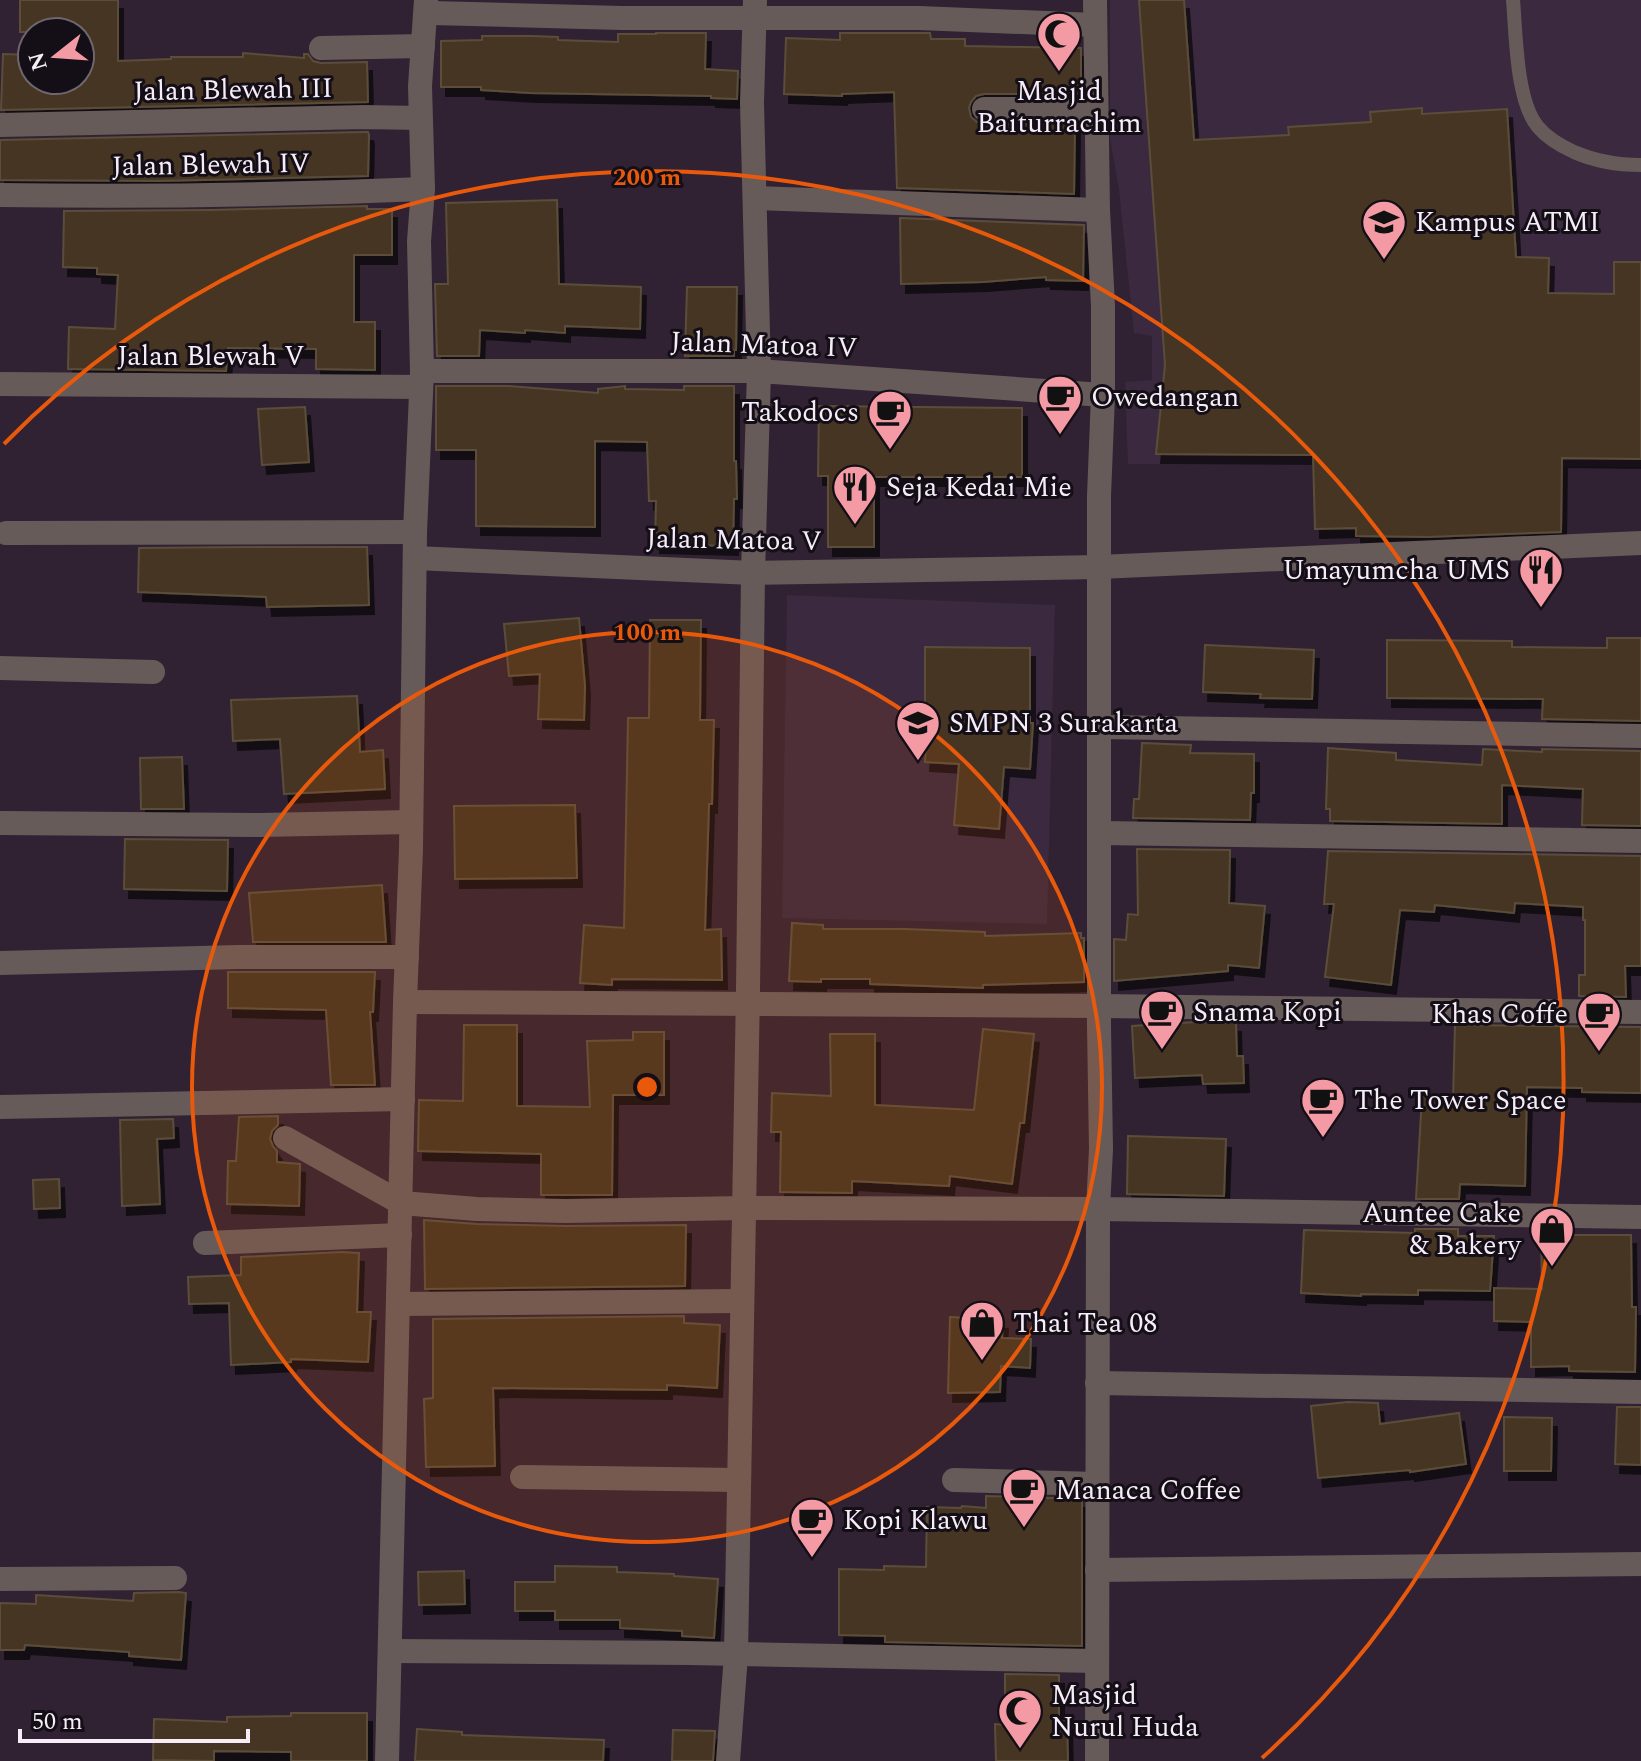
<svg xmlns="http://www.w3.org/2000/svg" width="1641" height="1761" font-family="Spectral,serif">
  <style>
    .built { fill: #3a293f }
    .building { fill: #443624; stroke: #5b4d3a; stroke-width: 2; filter: url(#shadow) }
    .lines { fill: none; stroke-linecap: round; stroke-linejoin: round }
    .lane { stroke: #675b59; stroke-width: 14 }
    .street { stroke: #675b59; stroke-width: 24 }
    .ring { fill: none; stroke: #e8590c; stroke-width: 4 }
    .labels { text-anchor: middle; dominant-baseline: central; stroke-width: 6; stroke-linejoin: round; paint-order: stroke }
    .street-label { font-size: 28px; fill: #f6edf9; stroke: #140e16 }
    .poi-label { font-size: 28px; fill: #f6edf9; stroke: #140e16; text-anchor: start }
    .centre { fill: #e8590c; stroke: #140e16; stroke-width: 4 }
    .ring-label { font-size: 24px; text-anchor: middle; font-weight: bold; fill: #e8590c; stroke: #140e16; stroke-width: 6; stroke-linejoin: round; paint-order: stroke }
  </style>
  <defs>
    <filter id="shadow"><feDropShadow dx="5" dy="9" stdDeviation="0" flood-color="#0009"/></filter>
  </defs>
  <rect width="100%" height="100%" fill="#302233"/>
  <g class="built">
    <polygon points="1110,0 1641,0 1641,467 1128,464 1125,382 1152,380 1152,336 1134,333 1119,190 1110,138"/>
    <polygon points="787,595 1055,605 1047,924 782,918"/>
  </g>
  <g class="building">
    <polygon points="20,0 118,0 118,61 171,59 171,57 243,57 243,53 304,58 304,54 308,54 313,61 321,63 367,62 368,102 1,110 3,54 32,55 32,80 80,80 80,32 20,32"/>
    <polygon points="1139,0 1184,0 1194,140 1289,135 1288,127 1371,122 1370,112 1422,108 1422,114 1507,109 1516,257 1549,258 1548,293 1614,294 1614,262 1641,262 1641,459 1562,458 1561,532 1427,537 1356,536 1356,528 1315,529 1313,455 1156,454 1165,365"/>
    <polygon points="656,33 706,33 705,69 738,71 737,99 711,98 711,96 530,93 481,90 481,87 441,87 441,41 482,40 482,36 531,36 558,37 558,40 618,42 618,34 656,34"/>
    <polygon points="840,33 930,33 931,39 965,39 965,46 1081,48 1081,94 984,94 976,96 971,102 969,108 971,117 977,122 983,124 1075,124 1074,194 897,188 894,92 842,94 842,96 784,94 786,38 840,40"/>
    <polygon points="364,132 368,132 369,135 368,176 159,181 0,180 0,140"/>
    <polygon points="557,200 559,284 641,287 640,329 565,326 565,333 525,330 525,333 480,330 479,356 437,356 435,284 448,284 446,203"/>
    <polygon points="367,206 367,209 392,209 392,255 354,255 354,322 375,322 375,370 316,369 316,349 228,348 226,371 68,369 69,327 115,329 118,275 97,274 97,268 63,267 64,211 212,210"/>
    <polygon points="900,218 1084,225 1083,281 1046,280 1046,277 983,282 901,284"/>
    <polygon points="687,287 737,287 736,350 734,350 734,356 685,356"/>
    <polygon points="436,386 509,386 598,393 598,389 625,386 625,389 684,390 684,386 734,386 734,461 736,461 737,499 734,499 733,546 655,544 656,501 649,501 647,442 595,441 595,527 476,526 476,450 436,450"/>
    <polygon points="819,406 1022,408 1022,477 874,477 874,547 828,547 828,476 818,476"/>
    <polygon points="305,407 309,462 262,465 258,409"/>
    <polygon points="246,547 367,547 369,605 267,607 266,597 138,592 139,548"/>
    <polygon points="579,618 585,686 584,720 538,719 540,674 509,676 504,624"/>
    <polygon points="650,620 701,620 700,720 714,720 712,804 709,804 705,930 721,929 722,980 612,979 612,985 580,983 584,925 624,928 628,718 649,718"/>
    <polygon points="1607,638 1641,638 1641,721 1542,719 1543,699 1387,698 1387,640 1512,641 1512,647 1607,648"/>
    <polygon points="1205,645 1314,650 1312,699 1260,698 1261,694 1203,692"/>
    <polygon points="925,647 1030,648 1030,723 1033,723 1030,769 1004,767 999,829 954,825 959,764 925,762 929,704 925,704"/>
    <polygon points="357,696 360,752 383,750 385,789 284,794 280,739 233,741 231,700"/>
    <polygon points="1142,743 1191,745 1190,753 1254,754 1254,793 1251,793 1250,820 1133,818 1134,799 1139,799"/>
    <polygon points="1328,748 1396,753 1396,760 1482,765 1483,749 1542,752 1542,749 1641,751 1641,826 1582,825 1583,789 1502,785 1502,824 1330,821 1330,809 1326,809"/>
    <polygon points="182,757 184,809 141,809 140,758"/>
    <polygon points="575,805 577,878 455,879 454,806"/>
    <polygon points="125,839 228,840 227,891 124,889"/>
    <polygon points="1137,849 1230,850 1229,903 1265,906 1259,968 1228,965 1228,971 1114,981 1114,939 1126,940 1128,914 1138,915"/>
    <polygon points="1328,851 1641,856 1641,966 1625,966 1626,997 1579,996 1579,975 1585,975 1585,920 1583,920 1583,907 1515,903 1514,913 1435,905 1434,912 1400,910 1391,985 1325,977 1334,904 1324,904"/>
    <polygon points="382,885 386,942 253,942 249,893"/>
    <polygon points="792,923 823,925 823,929 905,929 985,932 985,936 1081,933 1081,938 1084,938 1084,982 983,985 983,988 870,984 870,979 821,979 821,982 789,981"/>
    <polygon points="228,972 375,972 373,1012 370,1012 375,1085 331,1085 326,1010 228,1008"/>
    <polygon points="1196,1022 1236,1023 1237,1056 1243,1056 1244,1083 1203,1084 1202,1075 1135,1078 1132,1026"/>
    <polygon points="464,1025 517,1025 517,1106 590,1107 587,1041 633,1040 633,1032 664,1032 664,1095 613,1095 612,1195 541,1195 541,1154 418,1151 419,1100 463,1101"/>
    <polygon points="1455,1025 1641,1027 1641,1093 1582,1092 1582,1088 1527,1087 1525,1186 1460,1184 1459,1199 1416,1199 1422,1097 1453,1099"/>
    <polygon points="983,1029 1034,1034 1024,1123 1020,1123 1012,1184 950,1176 949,1186 852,1181 852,1193 780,1192 781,1132 771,1132 772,1093 831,1096 830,1034 875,1034 875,1105 974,1110"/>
    <polygon points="278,1116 278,1125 272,1131 270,1139 273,1146 277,1151 277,1162 300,1164 299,1206 227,1204 228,1161 236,1161 239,1117"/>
    <polygon points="173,1119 174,1138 157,1139 160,1204 122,1206 120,1120"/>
    <polygon points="1128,1136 1226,1139 1224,1196 1127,1194"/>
    <polygon points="59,1179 60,1208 34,1209 33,1180"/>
    <polygon points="424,1220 477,1224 566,1226 686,1225 685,1286 425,1289"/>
    <polygon points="1415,1229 1458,1229 1458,1236 1494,1236 1490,1291 1418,1290 1418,1295 1361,1294 1361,1296 1301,1293 1304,1230 1415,1233"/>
    <polygon points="1541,1231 1572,1231 1572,1235 1631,1235 1632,1307 1636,1307 1635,1372 1569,1371 1569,1366 1531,1367 1531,1322 1494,1321 1494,1288 1542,1289"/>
    <polygon points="341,1252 359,1253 357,1312 371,1312 368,1362 291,1359 291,1362 231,1365 229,1303 189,1304 188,1277 241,1275 241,1257"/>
    <polygon points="684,1316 684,1323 720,1325 717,1388 667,1385 667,1390 493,1388 495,1466 426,1467 424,1399 433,1398 433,1319"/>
    <polygon points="950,1317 1003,1320 1002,1338 1031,1339 1030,1368 1001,1366 1000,1392 948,1393"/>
    <polygon points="1348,1402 1378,1403 1380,1424 1459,1413 1466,1464 1410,1472 1410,1470 1318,1478 1311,1406"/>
    <polygon points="1617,1407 1641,1407 1641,1465 1615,1464"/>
    <polygon points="1504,1417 1552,1418 1551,1471 1504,1471"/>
    <polygon points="986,1496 1082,1499 1082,1646 885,1642 885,1636 839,1635 839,1569 884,1570 884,1566 926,1567 927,1507 961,1508 962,1506 986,1508"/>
    <polygon points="555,1566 617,1567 617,1572 674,1574 674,1576 718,1579 714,1638 682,1636 682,1631 620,1628 620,1620 555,1620 555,1611 515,1611 515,1582 555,1582"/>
    <polygon points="464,1571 465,1604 419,1605 418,1572"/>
    <polygon points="178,1592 186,1593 181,1660 129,1656 129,1652 25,1645 24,1650 0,1650 0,1603 36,1604 36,1595 133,1601 134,1593"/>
    <polygon points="1005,1674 1059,1675 1059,1720 1067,1721 1068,1761 996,1761 995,1724 1005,1725"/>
    <polygon points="291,1713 367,1713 367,1761 291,1761 291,1752 214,1751 214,1761 153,1760 154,1719 227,1722 227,1717 291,1716"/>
    <polygon points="417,1729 462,1732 462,1735 604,1740 603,1761 415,1761"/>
    <polygon points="673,1730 715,1731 713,1761 672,1761"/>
  </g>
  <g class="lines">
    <path class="lane" d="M 1513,0 C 1516,34 1516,101 1538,127 C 1548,139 1561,146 1574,152 C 1597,162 1617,165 1641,165"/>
    <g class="street">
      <polyline points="1095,0 1098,210 1103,306 1103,395 1099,496 1099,1026 1101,1149 1098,1209 1097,1761"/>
      <polyline points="432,13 622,18 919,18 1095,25"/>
      <polyline points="321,48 423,46"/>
      <polyline points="984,109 1096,109"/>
      <polyline points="0,125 364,117 420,118"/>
      <path d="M 0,195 C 141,197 282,195 423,189"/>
      <polyline points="755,198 1098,210"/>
      <polyline points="422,371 759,371 1103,395"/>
      <polyline points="0,384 421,387"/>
      <polyline points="6,533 415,532"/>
      <polyline points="415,558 753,573 1099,567 1641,543"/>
      <polyline points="0,668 153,672"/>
      <polyline points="1100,727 1641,736"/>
      <polyline points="0,823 260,825 411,822"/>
      <polyline points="1100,833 1641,841"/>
      <polyline points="0,963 239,957 407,957"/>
      <polyline points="405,1002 1099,1006 1641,1012"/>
      <polyline points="0,1107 403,1099"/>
      <polyline points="285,1138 401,1203 477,1209 566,1211 744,1208 1098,1209 1641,1217"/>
      <polyline points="205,1243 400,1235"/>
      <polyline points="399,1304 742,1301"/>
      <polyline points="1097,1383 1641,1392"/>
      <polyline points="522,1477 739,1480"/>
      <polyline points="954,1480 1097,1484"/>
      <polyline points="1097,1570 1641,1564"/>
      <polyline points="0,1579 175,1578"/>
      <polyline points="391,1651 689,1653 1097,1661"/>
      <polyline points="387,1761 405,1002 411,849 415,532 422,371 419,241 423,189 420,86 426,0"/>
      <polyline points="728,1761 736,1655 748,991 753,573 759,371 752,103 755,0"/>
    </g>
  </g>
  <circle cx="647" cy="1087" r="455" fill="#e8590c" fill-opacity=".12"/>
  <g class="ring">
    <circle cx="647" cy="1087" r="455"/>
    <path d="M4 444A910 910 0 1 1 1262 1758"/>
  </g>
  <defs>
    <g id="mosque-pin" transform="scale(2.3)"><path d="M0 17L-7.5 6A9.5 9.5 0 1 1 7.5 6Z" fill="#f49aa5" stroke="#140e16"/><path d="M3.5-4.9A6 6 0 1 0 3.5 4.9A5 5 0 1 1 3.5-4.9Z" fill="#111"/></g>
    <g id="university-pin" transform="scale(2.3)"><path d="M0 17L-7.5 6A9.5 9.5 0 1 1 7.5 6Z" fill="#f49aa5" stroke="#140e16"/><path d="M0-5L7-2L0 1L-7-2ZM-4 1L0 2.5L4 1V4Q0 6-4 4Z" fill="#111"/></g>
    <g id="cafe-pin" transform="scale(2.3)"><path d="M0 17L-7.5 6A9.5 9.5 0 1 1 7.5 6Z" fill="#f49aa5" stroke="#140e16"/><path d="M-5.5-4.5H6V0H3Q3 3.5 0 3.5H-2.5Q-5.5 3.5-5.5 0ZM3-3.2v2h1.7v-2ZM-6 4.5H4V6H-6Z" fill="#111"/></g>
    <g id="restaurant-pin" transform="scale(2.3)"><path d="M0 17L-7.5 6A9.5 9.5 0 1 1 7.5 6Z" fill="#f49aa5" stroke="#140e16"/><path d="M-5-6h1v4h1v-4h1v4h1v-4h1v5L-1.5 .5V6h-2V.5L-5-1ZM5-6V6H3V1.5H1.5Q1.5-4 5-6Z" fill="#111"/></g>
    <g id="school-pin" transform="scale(2.3)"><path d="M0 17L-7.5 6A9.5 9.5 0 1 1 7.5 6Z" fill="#f49aa5" stroke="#140e16"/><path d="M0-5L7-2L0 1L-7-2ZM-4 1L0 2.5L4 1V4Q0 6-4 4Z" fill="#111"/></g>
    <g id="shop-pin" transform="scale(2.3)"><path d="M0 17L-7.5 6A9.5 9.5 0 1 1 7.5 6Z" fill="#f49aa5" stroke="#140e16"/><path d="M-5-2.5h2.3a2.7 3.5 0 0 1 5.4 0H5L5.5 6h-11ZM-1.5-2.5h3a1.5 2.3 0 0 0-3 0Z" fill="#111"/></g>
  </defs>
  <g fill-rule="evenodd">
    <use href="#mosque-pin" x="1059" y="34"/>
    <use href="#university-pin" x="1384" y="222"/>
    <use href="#cafe-pin" x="1060" y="397"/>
    <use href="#cafe-pin" x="890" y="412"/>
    <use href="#restaurant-pin" x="855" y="487"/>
    <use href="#restaurant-pin" x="1541" y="570"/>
    <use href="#school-pin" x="918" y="723"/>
    <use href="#cafe-pin" x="1162" y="1012"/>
    <use href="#cafe-pin" x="1599" y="1014"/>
    <use href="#cafe-pin" x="1323" y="1100"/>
    <use href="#shop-pin" x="1552" y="1229"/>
    <use href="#shop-pin" x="982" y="1323"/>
    <use href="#cafe-pin" x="1024" y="1490"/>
    <use href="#cafe-pin" x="812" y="1520"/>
    <use href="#mosque-pin" x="1020" y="1711"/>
  </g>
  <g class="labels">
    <g class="street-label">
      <text transform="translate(233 90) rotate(-1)">Jalan Blewah III</text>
      <text transform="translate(211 165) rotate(-1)">Jalan Blewah IV</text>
      <text transform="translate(764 345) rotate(2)">Jalan Matoa IV</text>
      <text x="211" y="356">Jalan Blewah V</text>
      <text transform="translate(734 540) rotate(1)">Jalan Matoa V</text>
    </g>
    <g class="poi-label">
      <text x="1059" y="91" text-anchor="middle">Masjid<tspan x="1059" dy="32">Baiturrachim</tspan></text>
      <text x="1415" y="222">Kampus ATMI</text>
      <text x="1091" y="397">Owedangan</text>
      <text x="859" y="412" text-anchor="end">Takodocs</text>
      <text x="886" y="487">Seja Kedai Mie</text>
      <text x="1510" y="570" text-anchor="end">Umayumcha UMS</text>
      <text x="949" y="723">SMPN 3 Surakarta</text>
      <text x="1193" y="1012">Snama Kopi</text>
      <text x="1568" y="1014" text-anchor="end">Khas Coffe</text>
      <text x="1354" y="1100">The Tower Space</text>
      <text x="1521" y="1213" text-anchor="end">Auntee Cake<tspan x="1521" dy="32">&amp; Bakery</tspan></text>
      <text x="1013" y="1323">Thai Tea 08</text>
      <text x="1055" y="1490">Manaca Coffee</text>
      <text x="843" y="1520">Kopi Klawu</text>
      <text x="1051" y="1695">Masjid<tspan x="1051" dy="32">Nurul Huda</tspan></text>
    </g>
  </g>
  <circle cx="647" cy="1087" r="12" class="centre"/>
  <g class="ring-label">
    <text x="647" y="185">200 m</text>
    <text x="647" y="640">100 m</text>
  </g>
  <g transform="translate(56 56) rotate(253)"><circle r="38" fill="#140e16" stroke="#6e6771" stroke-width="2"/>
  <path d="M0-6L14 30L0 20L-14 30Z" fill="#f49aa5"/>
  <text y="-12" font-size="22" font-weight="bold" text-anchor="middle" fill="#f6edf9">N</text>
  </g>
  <path d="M20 1729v12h228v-12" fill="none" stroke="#f6edf9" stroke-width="4"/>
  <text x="32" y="1729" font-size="24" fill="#f6edf9" stroke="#140e16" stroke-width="6" paint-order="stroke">50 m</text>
</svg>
